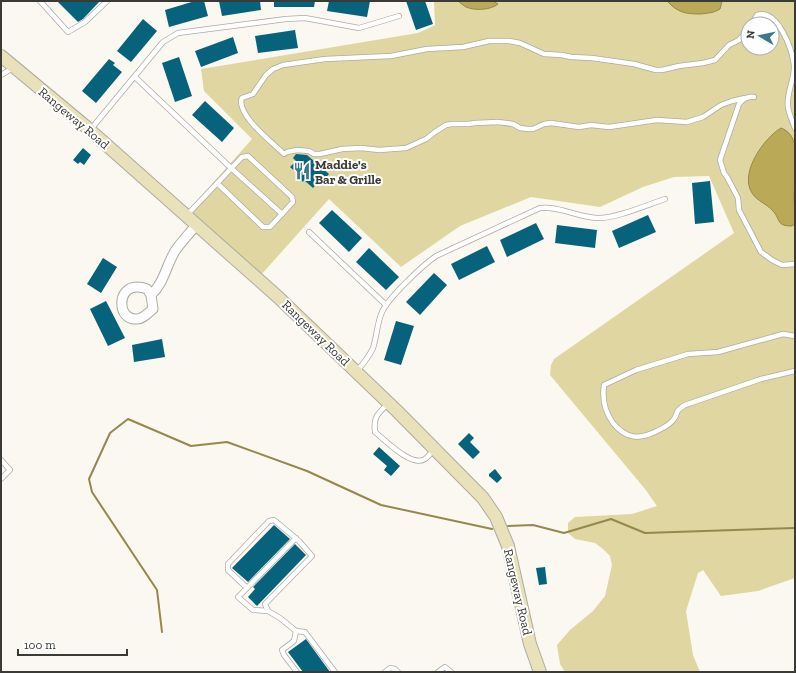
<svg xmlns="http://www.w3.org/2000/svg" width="796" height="673" font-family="'Zilla Slab',serif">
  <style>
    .green { fill: #e0d6a2; fill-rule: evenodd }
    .water { fill: #baa956; stroke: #94884d }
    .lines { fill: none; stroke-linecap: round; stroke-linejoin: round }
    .stream { stroke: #94884d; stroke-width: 2 }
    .building { fill: #07627c }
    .lane-casing { stroke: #adaba4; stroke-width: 6 }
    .street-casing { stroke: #adaba4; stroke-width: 11 }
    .secondary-casing { stroke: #adaba4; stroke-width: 14 }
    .lane { stroke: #fff; stroke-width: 4.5 }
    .street { stroke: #fff; stroke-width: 9 }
    .secondary { stroke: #e8e1ba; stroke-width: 12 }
    .labels { text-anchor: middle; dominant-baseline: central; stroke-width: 4; stroke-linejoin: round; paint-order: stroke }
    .street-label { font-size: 13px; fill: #3a3a37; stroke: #fff }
    .poi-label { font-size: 13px; font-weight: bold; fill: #3a3a37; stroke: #fff; text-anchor: start }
  </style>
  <rect width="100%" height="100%" fill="#faf8f0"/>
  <path class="green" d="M 434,1 L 795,1 L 795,578 L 758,591 L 721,596 L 703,570 L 698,573 L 686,611 L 693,655 L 700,672 L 565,672 L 560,664 L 557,645 L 570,630 L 593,611 L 605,596 L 612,565 L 610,556 L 603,549 L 595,543 L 575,539 L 568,533 L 568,523 L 575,517 L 632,514 L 657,506 L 645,489 L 550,375 L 551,365 L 554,359 L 734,233 L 709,176 L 674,177 L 643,187 L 600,207 L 531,197 L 460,226 L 401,267 L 329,199 L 260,276 L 187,212 L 252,139 L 204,91 L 201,69 L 418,33 L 435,25 ZM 748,24 L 772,24 L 772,48 L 748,48 Z"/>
  <g class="water">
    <path d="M 458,1 L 493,1 L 498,4 C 491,10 475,11 466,7 C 463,5 460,3 458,1 Z"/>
    <path d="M 667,1 L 722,1 L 720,9 C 714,13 708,13 701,14 C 686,14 678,13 667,1 Z"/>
    <path d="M 781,128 C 789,131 793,137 795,145 L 795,186 L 794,194 L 795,224 L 792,226 C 776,226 781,220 773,211 C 767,204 757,201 752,193 C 739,173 764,138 781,128 Z"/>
  </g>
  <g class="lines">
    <g class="stream">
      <polyline points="508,526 533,525 564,533 611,519 645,533 795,528"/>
      <polyline points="162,632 157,590 92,492 89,479 110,433 128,419 191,446 227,442 307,471 381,505 492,529"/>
    </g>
  </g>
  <g class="building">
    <polygon points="57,1 100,1 83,19 78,22"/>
    <polygon points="195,1 204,1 208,16 169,27 165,10"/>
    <polygon points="219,1 260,1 261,10 222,16"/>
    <polygon points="274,1 315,1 314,7 274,7"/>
    <polygon points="329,1 370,1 367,17 327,11"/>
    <polygon points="406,1 425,1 433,24 416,30"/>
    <polygon points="143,19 157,31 131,62 117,51"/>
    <polygon points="295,30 298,48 258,53 255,36"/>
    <polygon points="233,37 238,53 201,67 195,51"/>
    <polygon points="179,57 192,96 175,102 162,63"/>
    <polygon points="109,59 115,63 113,65 122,72 96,103 82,91"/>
    <polygon points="205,101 234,128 222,142 192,115"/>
    <polygon points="83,148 91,155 84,165 80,162 78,164 73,160"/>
    <polygon points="296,154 307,155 329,174 320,184 318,182 313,188 304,180 303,182 298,177 299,175 290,167 296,161 293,158"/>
    <polygon points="710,181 714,222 695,224 692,183"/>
    <polygon points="332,210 362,238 349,252 319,223"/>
    <polygon points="648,215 656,232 619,248 612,231"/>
    <polygon points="536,223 544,239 507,257 500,240"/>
    <polygon points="557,225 597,230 595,248 555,243"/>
    <polygon points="487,246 495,262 459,280 451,264"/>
    <polygon points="369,248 399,277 386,290 356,262"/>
    <polygon points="103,258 117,267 101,293 87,284"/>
    <polygon points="434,273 447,285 420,315 406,302"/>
    <polygon points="106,301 125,338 108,346 90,309"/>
    <polygon points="396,321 414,326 401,365 384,360"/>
    <polygon points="162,339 165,357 134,362 132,345"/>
    <polygon points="469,433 474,438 470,442 480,452 473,459 458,444"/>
    <polygon points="379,447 400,466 391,476 384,470 387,466 373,454"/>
    <polygon points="495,469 502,478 497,483 489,476 489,474"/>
    <polygon points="274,525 290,539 248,582 232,568"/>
    <polygon points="295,544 306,555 257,606 248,597 255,589 253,587"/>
    <polygon points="545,567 547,584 539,585 536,568"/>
    <polygon points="306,639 330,672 303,672 288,652"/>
  </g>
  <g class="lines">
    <g class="lane-casing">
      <g id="lane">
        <polyline points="40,1 68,32 85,22 107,1"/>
        <path d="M 752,24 L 757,15 C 778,9 792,49 794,65 C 795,79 786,93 788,107 C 789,114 792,121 795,128"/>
        <polyline points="1,75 13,68"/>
        <polyline points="135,77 231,168 282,214"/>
        <path d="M 754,97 C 747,96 743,99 739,104 L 720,160 L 724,173 L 727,177 L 738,198 L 739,210 L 761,252 L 772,260 L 782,265 L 795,264"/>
        <path d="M 745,98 L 732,101 L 721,105 L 703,117 L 687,122 L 657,120 L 609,127 L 591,125 L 579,127 L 551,123 L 544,124 L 533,129 L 528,129 L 520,128 L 513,124 L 498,122 L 475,123 L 468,124 L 452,124 L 446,125 L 435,132 L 426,139 L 406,148 L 379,150 L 361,148 L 342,149 L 320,154 L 314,154 L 309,151 L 297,150 L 287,152 L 284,154 C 272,142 241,119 241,101 L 242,98 L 253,94 L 266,75 L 273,69 L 283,65 L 325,59 L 391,56 L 427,49 L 463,47 L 489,41 L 509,41 L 520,43 L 544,54 L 562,55 L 571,57 L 592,58 L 634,64 L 656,70 L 662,70 L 679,66 L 703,63 L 715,60 L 729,45 L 739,40 L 748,30"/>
        <polyline points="91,129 163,42 178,33 286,19 305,18 359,28 399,16"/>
        <polyline points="187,215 242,157 248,156 292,197 293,202 270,227 263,227 217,183"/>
        <polyline points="309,232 386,305"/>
        <path d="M 795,336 L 783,334 L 718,352 L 688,354 L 636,370 L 604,385 C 602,399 605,412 613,423 C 626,439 639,440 657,431 C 663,428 670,425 674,419 C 679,411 674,412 685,405 L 761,379 L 795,371"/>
        <path d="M 357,371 C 363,364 369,357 373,348 C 377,336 377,323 382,312 C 388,298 423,265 436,256 L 540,208 C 560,206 577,217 597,218 C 615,219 647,205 665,199"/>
        <path d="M 389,403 C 378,413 373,417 375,432 C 385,440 412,468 425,459 C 428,457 431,453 433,450"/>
        <polyline points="1,460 10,470 1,479"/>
        <polyline points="247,588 296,538"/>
        <polyline points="268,611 265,604 312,556 299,541 274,520 269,521 228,564 228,570 247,588 238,597 253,610 268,611 280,618 296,631 305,632 335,672"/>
        <polyline points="296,631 294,641 282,650 284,655 297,672"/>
        <polyline points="385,672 390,668 395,669 398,672"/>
        <polyline points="438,672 445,667 451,672"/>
      </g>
    </g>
    <g class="street-casing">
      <path id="street" d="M 151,295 L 153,309 C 148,313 143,319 137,319 C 117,321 116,286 138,287 C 141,287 144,288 147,289 L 151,295 C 164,283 166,266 175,251 C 181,242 190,233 197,224"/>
    </g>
    <g class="secondary-casing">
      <polyline id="secondary" points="1,56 84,125 278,297 397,411 483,498 496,517 508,546 530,644 540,672"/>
    </g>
    <use href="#lane" class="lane"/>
    <use href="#street" class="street"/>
    <use href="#secondary" class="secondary"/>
  </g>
  <defs>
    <g id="restaurant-bare" transform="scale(1.38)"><path d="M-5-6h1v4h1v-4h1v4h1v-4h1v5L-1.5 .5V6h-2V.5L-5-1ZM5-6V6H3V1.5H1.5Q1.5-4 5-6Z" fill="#3b788e" stroke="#fff" stroke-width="2.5" paint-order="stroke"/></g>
  </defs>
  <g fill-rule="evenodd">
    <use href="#restaurant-bare" x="302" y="171"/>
  </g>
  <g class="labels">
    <g class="street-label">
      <text transform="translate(74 118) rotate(40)">Rangeway Road</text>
      <text transform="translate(316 333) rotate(44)">Rangeway Road</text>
      <text transform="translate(518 592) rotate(77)">Rangeway Road</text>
    </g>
    <g class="poi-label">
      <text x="315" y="164">Maddie's<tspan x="315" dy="15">Bar &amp; Grille</tspan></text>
    </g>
  </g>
  <rect width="796" height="673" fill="none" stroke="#3a3a37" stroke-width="4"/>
  <g transform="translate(760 36) rotate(279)"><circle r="19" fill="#ffffff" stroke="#b0b0af"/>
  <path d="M0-3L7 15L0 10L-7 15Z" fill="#3b788e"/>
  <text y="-6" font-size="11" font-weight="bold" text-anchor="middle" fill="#3a3a37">N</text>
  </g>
  <path d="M18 649v6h109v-6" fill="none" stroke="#3a3a37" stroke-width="2"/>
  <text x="24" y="649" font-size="12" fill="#3a3a37" stroke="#ffffff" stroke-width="3" paint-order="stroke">100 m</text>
</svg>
